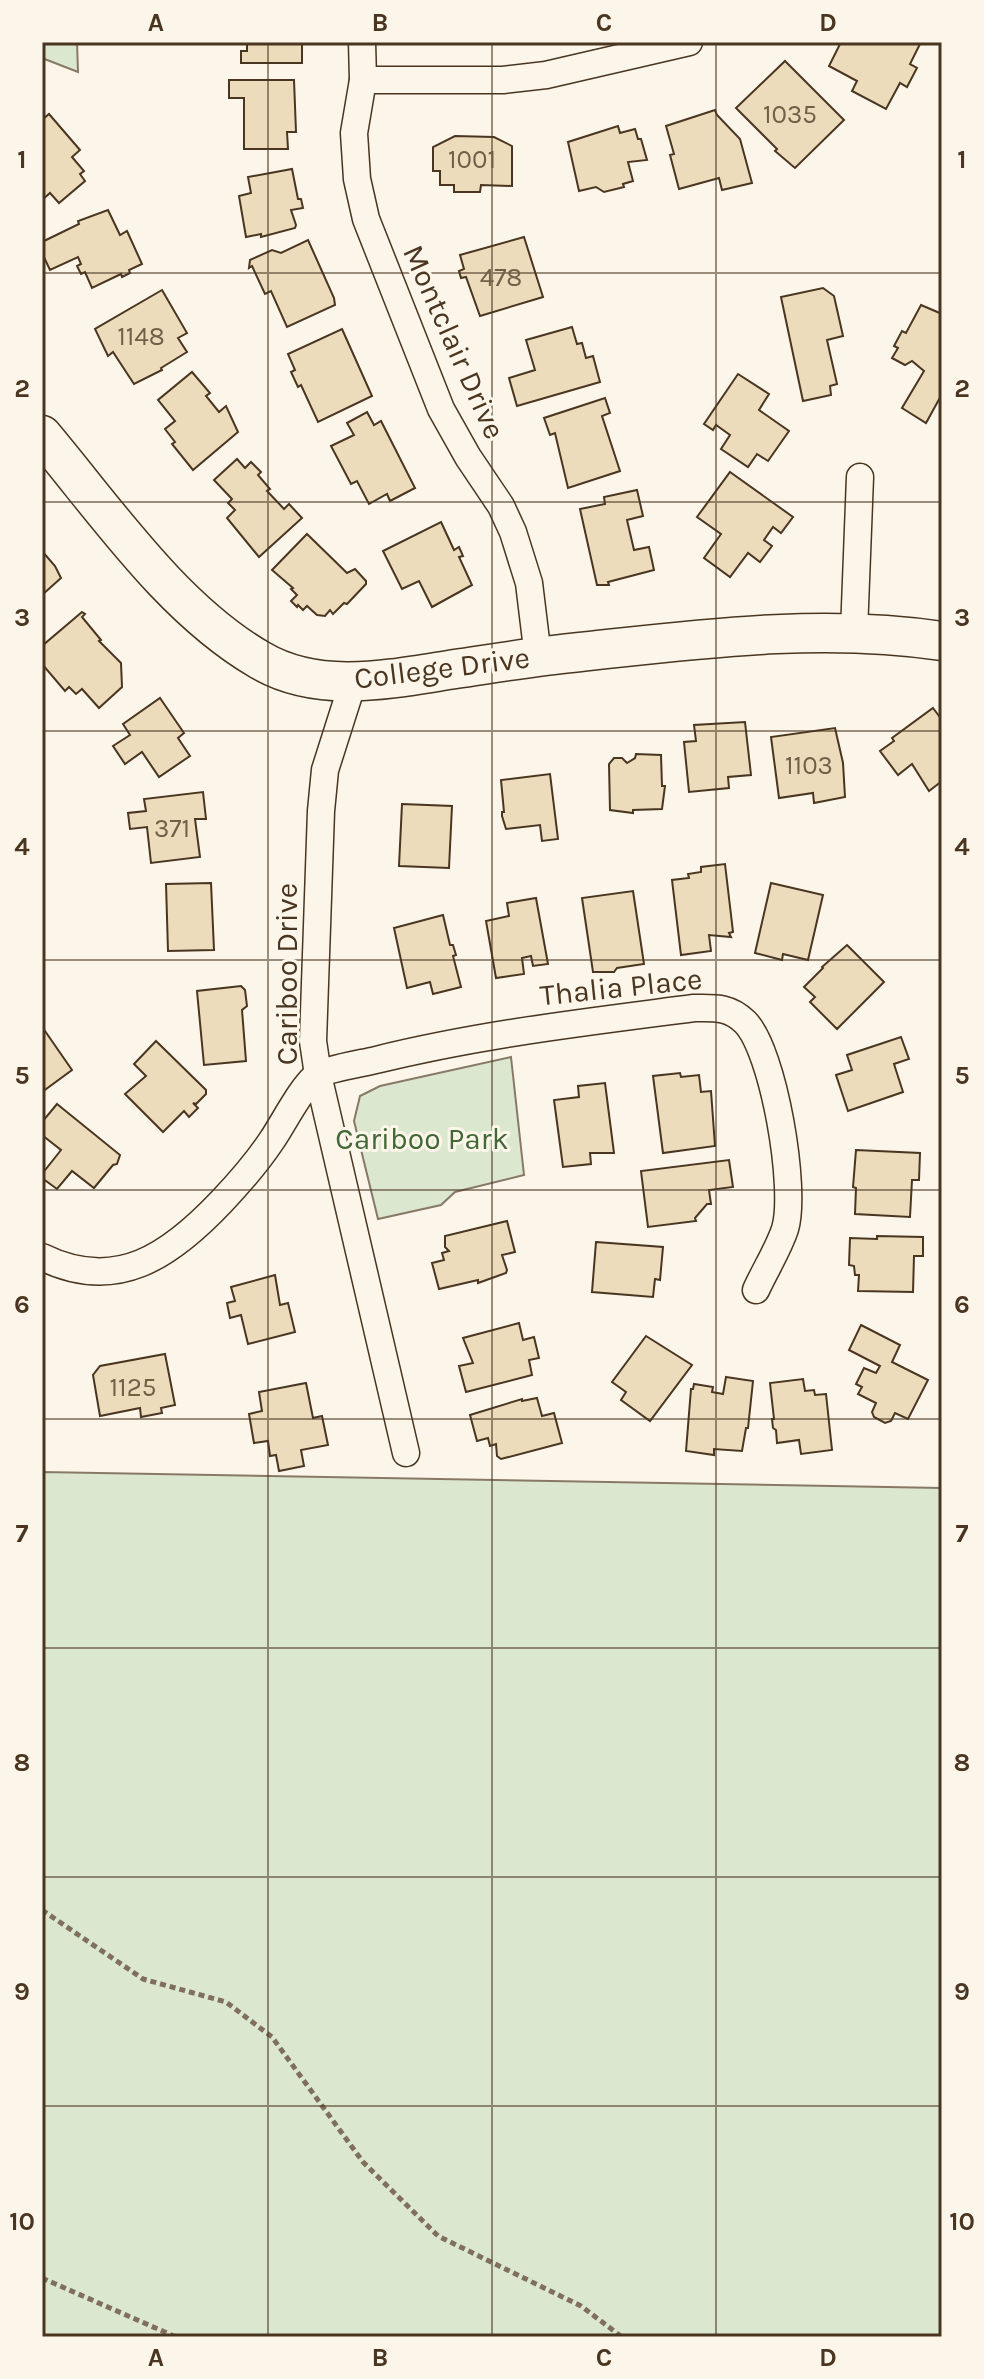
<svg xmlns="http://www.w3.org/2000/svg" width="984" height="2379" font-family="Karla,sans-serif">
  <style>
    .green { fill: #dce7d0; stroke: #887966; stroke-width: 2 }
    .building { fill: #ecdcbc; stroke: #4a3520; stroke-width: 2 }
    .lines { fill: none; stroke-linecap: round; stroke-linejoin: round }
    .street-casing { stroke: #4a3520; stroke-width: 29 }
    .secondary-casing { stroke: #4a3520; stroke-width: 41 }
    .path { stroke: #7f6f5c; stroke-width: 5; stroke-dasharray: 6 4; stroke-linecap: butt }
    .street { stroke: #fbf6e9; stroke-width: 26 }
    .secondary { stroke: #fbf6e9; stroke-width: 38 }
    .grid { fill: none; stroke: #4a3520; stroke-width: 2; stroke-opacity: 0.55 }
    .labels { text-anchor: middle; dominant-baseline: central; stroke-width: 6; stroke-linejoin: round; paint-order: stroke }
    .number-label { font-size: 26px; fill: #725f47 }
    .street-label { font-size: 30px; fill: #4a3520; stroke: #fbf6e9 }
    .park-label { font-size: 30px; fill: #436837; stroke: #fbf6e9 }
    .neatline { fill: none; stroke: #4a3520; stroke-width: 3 }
    .grid-label { font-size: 26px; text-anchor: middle; font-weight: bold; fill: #4a3520 }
  </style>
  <rect width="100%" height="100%" fill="#fbf6e9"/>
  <g class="green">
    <polygon points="42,42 77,42 78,72 42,58"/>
    <polygon points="511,1057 524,1175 455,1192 441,1205 378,1219 354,1121 360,1096 380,1086"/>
    <polygon points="42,1472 942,1488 942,2337 42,2337"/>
  </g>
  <g class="building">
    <polygon points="247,42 302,42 302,63 241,63 241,51 247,51"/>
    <polygon points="841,42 920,44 910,64 917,68 907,87 900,83 886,109 852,91 857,81 829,66"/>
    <polygon points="785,61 844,120 795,168 775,151 777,149 736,108"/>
    <polygon points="229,80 294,80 296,132 287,132 288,149 244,149 244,98 229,98"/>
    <polygon points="715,110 717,115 740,139 752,183 722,190 719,178 679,189 670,155 674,154 666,126"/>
    <polygon points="49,114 80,150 72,157 84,171 80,174 85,181 59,203 50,193 42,200 42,120"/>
    <polygon points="618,126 620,133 635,129 638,139 641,139 647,160 628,162 633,181 623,184 624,187 604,192 596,187 579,191 568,142"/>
    <polygon points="455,136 494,137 512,146 512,186 481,185 480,192 454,192 454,185 440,185 440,171 433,171 433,147"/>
    <polygon points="292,169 298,199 301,199 303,208 291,210 296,225 295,228 261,237 261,234 246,237 239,196 251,193 248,177"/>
    <polygon points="108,210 120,235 127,231 142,264 129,270 130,273 122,277 121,274 92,288 85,272 81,274 77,266 81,264 78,257 50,270 42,253 42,242 79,224 78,221"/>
    <polygon points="524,237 543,297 480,316 466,277 461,278 459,271 464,269 460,255"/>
    <polygon points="308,240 334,298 335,305 287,327 271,291 265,294 252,266 249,268 250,260 272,250 281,253"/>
    <polygon points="823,288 834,296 843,336 827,340 837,384 830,386 831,395 803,401 781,297"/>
    <polygon points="162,290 187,333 178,338 187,352 161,368 162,370 134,384 113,352 108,356 95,329"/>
    <polygon points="921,305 942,314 942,394 926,423 902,408 924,371 912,361 905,365 892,358 898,348 894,346 902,331 906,333"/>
    <polygon points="572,327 577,344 582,343 586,358 593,356 600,382 517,406 509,378 535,370 526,340"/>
    <polygon points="342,329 372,396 318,422 301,385 298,387 291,372 295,370 288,354"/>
    <polygon points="192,372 210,393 206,396 219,412 226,406 238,432 193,470 172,444 175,442 165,429 175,421 158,400"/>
    <polygon points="738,374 769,394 759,410 789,431 768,461 757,454 748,467 721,449 730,435 716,425 713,430 704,424"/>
    <polygon points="605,398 610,413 602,416 620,471 568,488 555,433 550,435 544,418"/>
    <polygon points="367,412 374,425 381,421 415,488 390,501 387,494 369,504 357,481 351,484 331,446 354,435 347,423"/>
    <polygon points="237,459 245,468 251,462 261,472 258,475 270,489 267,491 284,509 289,504 302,518 259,557 227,518 235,510 228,503 232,499 214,480"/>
    <polygon points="730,472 793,517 781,533 773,527 764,540 772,546 760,562 748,553 730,577 704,558 721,534 697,517"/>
    <polygon points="637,490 643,516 627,520 634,550 649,547 654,570 608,582 609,585 597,585 580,509 605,504 604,497"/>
    <polygon points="441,522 454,550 459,547 463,556 459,557 472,585 432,607 419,581 402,589 383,551"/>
    <polygon points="307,534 347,573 355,569 366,581 366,584 347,604 344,603 333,614 330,610 325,616 317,615 307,606 303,610 298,605 297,607 291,601 297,595 291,589 293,588 272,570"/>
    <polygon points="42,551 55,566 61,578 42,595"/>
    <polygon points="82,612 85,614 82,617 101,640 99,641 121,663 122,687 99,708 82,689 76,694 69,687 65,691 42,664 44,657 42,646"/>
    <polygon points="160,698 184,733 178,738 190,756 159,777 142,752 125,764 113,746 130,735 123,724"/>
    <polygon points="933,708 942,720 942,781 929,791 912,764 898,775 880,751 894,741 892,738"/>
    <polygon points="745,722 751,775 728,777 729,788 689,792 684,742 696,741 694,725"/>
    <polygon points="835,728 843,763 845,797 814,803 813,793 779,798 771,737"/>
    <polygon points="636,754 661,755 662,786 665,786 662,809 633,810 633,813 610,810 609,764 614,758 622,758 627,763 635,758"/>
    <polygon points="550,774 558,839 542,841 540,825 506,829 502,816 502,812 504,812 501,780"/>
    <polygon points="203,792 206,819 195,819 200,857 151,863 147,827 130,829 128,813 146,811 144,799"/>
    <polygon points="402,804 452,806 449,868 399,866"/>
    <polygon points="725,864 733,932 729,933 731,937 709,935 711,951 681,955 672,880 689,878 688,874 701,872 701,867"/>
    <polygon points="211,883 214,950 168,951 166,884"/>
    <polygon points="771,883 823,895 808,960 783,954 782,960 755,953"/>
    <polygon points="633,891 644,964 617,968 614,972 593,972 582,898"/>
    <polygon points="536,898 548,964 533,966 531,956 522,958 524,974 496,978 486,921 509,916 507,903"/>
    <polygon points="443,915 450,945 453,945 456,955 453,956 461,987 433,994 430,982 407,988 394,928"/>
    <polygon points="847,945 884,982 837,1029 810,1002 815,997 804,987 823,968 822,967"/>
    <polygon points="241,986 245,990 247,1006 242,1010 246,1061 204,1065 197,991"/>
    <polygon points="45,1031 72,1070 42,1092 42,1033"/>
    <polygon points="901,1037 909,1059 894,1064 903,1092 848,1111 836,1075 852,1070 847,1055"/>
    <polygon points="156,1041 206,1090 206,1094 196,1104 193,1103 198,1108 189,1117 184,1111 163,1132 125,1094 146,1076 134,1064"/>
    <polygon points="680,1073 681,1077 699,1075 701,1092 711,1091 715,1146 663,1153 653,1076"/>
    <polygon points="605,1083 614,1153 590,1153 591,1164 563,1167 554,1100 579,1097 578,1086"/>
    <polygon points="57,1104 120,1155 117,1164 113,1165 94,1188 72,1171 57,1189 42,1178 42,1174 61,1150 42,1135 42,1122"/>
    <polygon points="856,1150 920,1153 919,1180 912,1180 910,1217 855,1214 856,1188 853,1187"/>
    <polygon points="729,1160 733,1187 709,1190 711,1204 707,1204 695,1218 696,1221 648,1227 641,1171"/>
    <polygon points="507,1221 515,1252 502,1255 507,1270 506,1273 478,1283 478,1280 439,1289 432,1263 444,1260 442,1253 449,1251 445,1247 445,1236"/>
    <polygon points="877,1236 923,1237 923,1256 914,1256 913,1292 858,1291 859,1275 855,1275 854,1266 849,1265 850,1238 877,1239"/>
    <polygon points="596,1242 663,1247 660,1280 655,1279 653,1297 592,1292"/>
    <polygon points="275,1275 280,1305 288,1303 295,1332 248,1344 241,1315 230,1318 227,1303 235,1301 231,1287"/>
    <polygon points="519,1323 523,1340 534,1337 539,1358 529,1360 532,1375 466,1392 459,1366 473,1363 463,1338"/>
    <polygon points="861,1325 900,1345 892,1362 928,1380 908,1419 895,1413 891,1421 885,1423 874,1417 872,1412 876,1403 858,1394 862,1387 856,1384 864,1368 876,1373 880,1366 849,1350"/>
    <polygon points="646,1336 692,1365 650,1421 621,1400 626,1392 612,1382"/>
    <polygon points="165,1354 175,1405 161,1408 162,1413 141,1417 140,1408 100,1416 93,1375 100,1366"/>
    <polygon points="726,1377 753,1381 748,1428 746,1428 742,1451 714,1449 714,1455 686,1451 691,1389 693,1389 694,1384 713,1387 712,1392 723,1394"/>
    <polygon points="803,1379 805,1391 814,1390 815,1395 826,1394 832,1450 801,1454 799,1440 777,1443 776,1430 773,1428 772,1419 774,1419 770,1383"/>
    <polygon points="306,1383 313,1418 322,1416 328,1445 301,1450 304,1466 279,1471 276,1455 270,1456 268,1441 254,1443 249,1414 262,1411 259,1392"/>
    <polygon points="537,1398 542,1416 554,1413 562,1443 501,1459 497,1456 496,1444 490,1446 488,1438 477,1441 470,1415 522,1399 522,1401"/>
  </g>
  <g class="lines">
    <g class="street-casing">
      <g id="street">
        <polyline points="362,42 363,80 354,133 357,179 366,219 441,409 468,457 501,506 513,532 529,583 538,657"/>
        <polyline points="363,80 503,80 546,75 689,42"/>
        <polyline points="854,632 860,477"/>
        <polyline points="353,682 325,770 321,811 313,1041 318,1075 406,1453"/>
        <path d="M 42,1257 C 117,1294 171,1255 222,1201 C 240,1182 258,1161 272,1140 C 283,1124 302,1086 317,1075 C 327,1069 364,1063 376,1060 C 481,1034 587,1022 694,1008 C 714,1008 729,1006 745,1022 C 774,1051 797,1190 785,1229 C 778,1250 765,1270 756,1290"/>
      </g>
    </g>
    <g class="secondary-casing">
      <path id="secondary" d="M 42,435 C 106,511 172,609 260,660 C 319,695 391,679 455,669 C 496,663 538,656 580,652 C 701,639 821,623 942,641"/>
    </g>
    <g class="path">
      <polyline points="42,1910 143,1979 226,2002 272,2037 363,2162 438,2236 581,2306 622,2337"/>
      <polyline points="42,2278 176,2337"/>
    </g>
    <use href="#street" class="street"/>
    <use href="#secondary" class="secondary"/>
  </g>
  <path class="grid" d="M 268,42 L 268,2337M 492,42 L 492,2337M 716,42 L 716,2337M 42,273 L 942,273M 42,502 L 942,502M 42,731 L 942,731M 42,960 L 942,960M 42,1190 L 942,1190M 42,1419 L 942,1419M 42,1648 L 942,1648M 42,1877 L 942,1877M 42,2106 L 942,2106"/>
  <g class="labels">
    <g class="number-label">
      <text x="790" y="114">1035</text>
      <text x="472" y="159">1001</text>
      <text x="501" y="277">478</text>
      <text x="141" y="336">1148</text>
      <text x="809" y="765">1103</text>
      <text x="172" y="828">371</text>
      <text x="133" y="1387">1125</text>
    </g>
    <g class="street-label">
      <text transform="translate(454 342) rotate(66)">Montclair Drive</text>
      <text transform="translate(442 668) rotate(-7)">College Drive</text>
      <text transform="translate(287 974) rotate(-90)">Cariboo Drive</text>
      <text transform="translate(621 987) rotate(-6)">Thalia Place</text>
    </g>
    <g class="park-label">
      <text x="422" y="1139">Cariboo Park</text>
    </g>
  </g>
  <rect width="984" height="2379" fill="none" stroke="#fbf6e9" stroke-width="88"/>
  <rect x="44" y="44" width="896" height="2291" class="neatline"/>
  <g class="grid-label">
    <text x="156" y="31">A</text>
    <text x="380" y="31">B</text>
    <text x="604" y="31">C</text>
    <text x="828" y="31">D</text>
    <text x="22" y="168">1</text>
    <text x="962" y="168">1</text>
    <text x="22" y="397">2</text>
    <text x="962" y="397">2</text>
    <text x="22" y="626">3</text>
    <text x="962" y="626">3</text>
    <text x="22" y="855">4</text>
    <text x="962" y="855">4</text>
    <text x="22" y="1084">5</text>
    <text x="962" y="1084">5</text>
    <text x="22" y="1313">6</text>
    <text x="962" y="1313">6</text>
    <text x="22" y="1542">7</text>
    <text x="962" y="1542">7</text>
    <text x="22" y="1771">8</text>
    <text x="962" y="1771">8</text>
    <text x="22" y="2000">9</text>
    <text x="962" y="2000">9</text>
    <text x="22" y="2230">10</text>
    <text x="962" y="2230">10</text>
    <text x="156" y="2366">A</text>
    <text x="380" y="2366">B</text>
    <text x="604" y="2366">C</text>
    <text x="828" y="2366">D</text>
  </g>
</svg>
